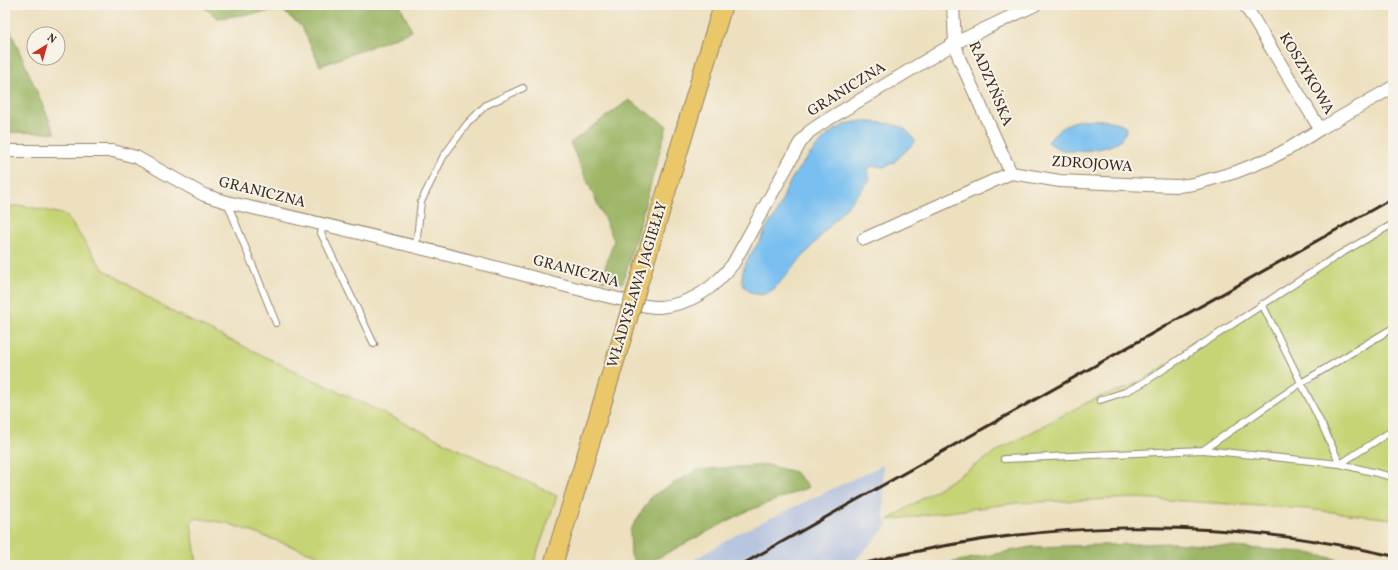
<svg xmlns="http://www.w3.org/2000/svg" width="1398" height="570" font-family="Vollkorn,serif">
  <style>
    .industrial { fill: #b7c5de }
    .green { fill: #c6d475; stroke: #807f4a }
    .forest { fill: #9cb666; stroke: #6c7042 }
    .water { fill: #78bff0; stroke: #5a7487 }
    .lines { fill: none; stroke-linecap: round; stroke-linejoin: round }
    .lane-casing { stroke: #94856e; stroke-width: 8 }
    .street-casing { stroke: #94856e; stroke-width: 14 }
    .primary-casing { stroke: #94856e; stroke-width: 20 }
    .lane { stroke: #fff; stroke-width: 6 }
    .street { stroke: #fff; stroke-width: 12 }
    .primary { stroke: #eac769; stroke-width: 18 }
    .rail { stroke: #3b2a1e; stroke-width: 3 }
    .primary-bridge-casing { stroke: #94856e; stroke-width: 20; stroke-linecap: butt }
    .primary-bridge { stroke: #eac769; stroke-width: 18 }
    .labels { text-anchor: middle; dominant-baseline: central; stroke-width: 4; stroke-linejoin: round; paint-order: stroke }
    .street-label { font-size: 15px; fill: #3b2a1e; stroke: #f7f3e8 }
  </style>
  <rect width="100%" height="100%" fill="#f7f3e8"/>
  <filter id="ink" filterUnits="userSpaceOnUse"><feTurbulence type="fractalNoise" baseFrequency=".025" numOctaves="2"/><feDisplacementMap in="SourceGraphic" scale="8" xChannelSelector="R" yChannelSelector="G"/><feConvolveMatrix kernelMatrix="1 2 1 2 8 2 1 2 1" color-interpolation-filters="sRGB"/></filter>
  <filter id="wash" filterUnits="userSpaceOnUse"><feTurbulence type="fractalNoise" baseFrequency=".012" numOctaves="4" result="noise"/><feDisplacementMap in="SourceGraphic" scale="16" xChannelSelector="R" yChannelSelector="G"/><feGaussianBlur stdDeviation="0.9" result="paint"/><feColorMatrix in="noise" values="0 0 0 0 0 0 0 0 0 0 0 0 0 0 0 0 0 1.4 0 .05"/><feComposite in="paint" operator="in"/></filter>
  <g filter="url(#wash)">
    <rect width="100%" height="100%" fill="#ede0bf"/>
    <polygon class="industrial" points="883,465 884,518 888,525 851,565 685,565 739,533"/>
    <g class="green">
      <polygon points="5,206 25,206 66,215 103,269 178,315 557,496 533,565 339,565 339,563 227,523 196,518 191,523 197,565 5,565"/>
      <polygon points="1393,220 1393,484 1391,519 1307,509 1136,498 1016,503 888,520 1006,446 1082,405 1101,396 1124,389 1142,381 1338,252"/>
    </g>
    <g class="forest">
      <polygon points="201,5 400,5 412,31 320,66 302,27 282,10 218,18"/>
      <polygon points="10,30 55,133 5,132 5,31"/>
      <polygon points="629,100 667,126 623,283 601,280 614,240 570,143"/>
      <polygon points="767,465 795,472 809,487 745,512 644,565 636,565 631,555 630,530 652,496 697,470"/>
      <polygon points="1174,543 1303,552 1364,565 938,565 1031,547"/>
    </g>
    <g class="water">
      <path d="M 1081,120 C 1096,120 1112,118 1125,127 L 1126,131 C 1124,136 1119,142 1114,144 C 1104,149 1081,152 1071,151 C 1062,151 1054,147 1048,142 C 1055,131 1068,122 1081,120 Z"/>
      <path d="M 863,121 C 882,125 905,119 915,142 L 893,163 L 884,167 L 872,166 L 869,168 L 868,173 L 870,180 L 775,288 C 772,290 768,293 765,294 C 755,297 742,289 742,279 C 742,262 755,249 763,236 C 765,232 766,228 768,225 C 770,221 774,219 776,215 C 781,205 784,194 789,184 C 794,174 801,165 808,157 C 823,138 837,123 863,121 Z"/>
    </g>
  </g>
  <g filter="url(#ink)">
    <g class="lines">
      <g class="lane-casing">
        <g id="lane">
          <polyline points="227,202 276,323"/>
          <polyline points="324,224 321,233 374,344"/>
          <polyline points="416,246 421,202 443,157 467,124 486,105 523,88"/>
          <polyline points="1100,400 1125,392 1143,383 1340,254 1393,224"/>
          <polyline points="1393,430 1340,464 1393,477"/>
          <polyline points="1203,450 1340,464 1323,427 1262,304"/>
          <polyline points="1004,459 1203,450 1301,383 1393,328"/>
        </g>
      </g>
      <g class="street-casing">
        <g id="street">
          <polyline points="953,5 955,43 959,58 1011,173"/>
          <polyline points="1245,5 1320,129 1393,87"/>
          <path d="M 5,151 L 113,151 L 136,157 L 204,195 L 227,202 C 328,225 428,249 528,276 C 558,284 588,292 619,299 C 632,302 647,308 660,307 C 692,304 714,288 733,264 L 800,143 L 809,132 L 822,123 L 955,43 L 1035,5"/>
          <polyline points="864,239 1011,173 1060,181 1147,185 1178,186 1194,184 1236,172 1271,158 1290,148 1320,129"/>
        </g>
      </g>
      <g class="primary-casing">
        <g id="primary">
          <polyline points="641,275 723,5"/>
          <polyline points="553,565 625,328"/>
        </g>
      </g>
      <use href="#lane" class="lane"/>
      <use href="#street" class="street"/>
      <use href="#primary" class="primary"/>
      <g class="rail">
        <polyline points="741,565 1393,198"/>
        <path d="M 858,565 C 1033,519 1217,515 1393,556"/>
      </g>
      <g class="primary-bridge-casing">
        <polyline id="primary-bridge" points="625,328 641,275"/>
      </g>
      <use href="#primary-bridge" class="primary-bridge"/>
    </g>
  </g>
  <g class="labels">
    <g class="street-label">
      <text transform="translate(1306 74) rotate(59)">KOSZYKOWA</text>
      <text transform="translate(990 84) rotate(67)">RADZYŃSKA</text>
      <text transform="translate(847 90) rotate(-32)">GRANICZNA</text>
      <text transform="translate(1092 165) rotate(4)">ZDROJOWA</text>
      <text transform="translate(262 193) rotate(14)">GRANICZNA</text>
      <text transform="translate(576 272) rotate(15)">GRANICZNA</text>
      <text transform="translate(638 285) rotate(-73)">WŁADYSŁAWA JAGIEŁŁY</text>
    </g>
  </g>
  <rect width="1398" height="570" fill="none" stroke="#f7f3e8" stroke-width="20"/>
  <g transform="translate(46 46) rotate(37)"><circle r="19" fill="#f7f3e8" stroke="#aca397"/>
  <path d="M0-3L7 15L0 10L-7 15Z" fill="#c8321e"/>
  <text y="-6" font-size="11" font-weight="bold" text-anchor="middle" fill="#3b2a1e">N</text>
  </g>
</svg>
